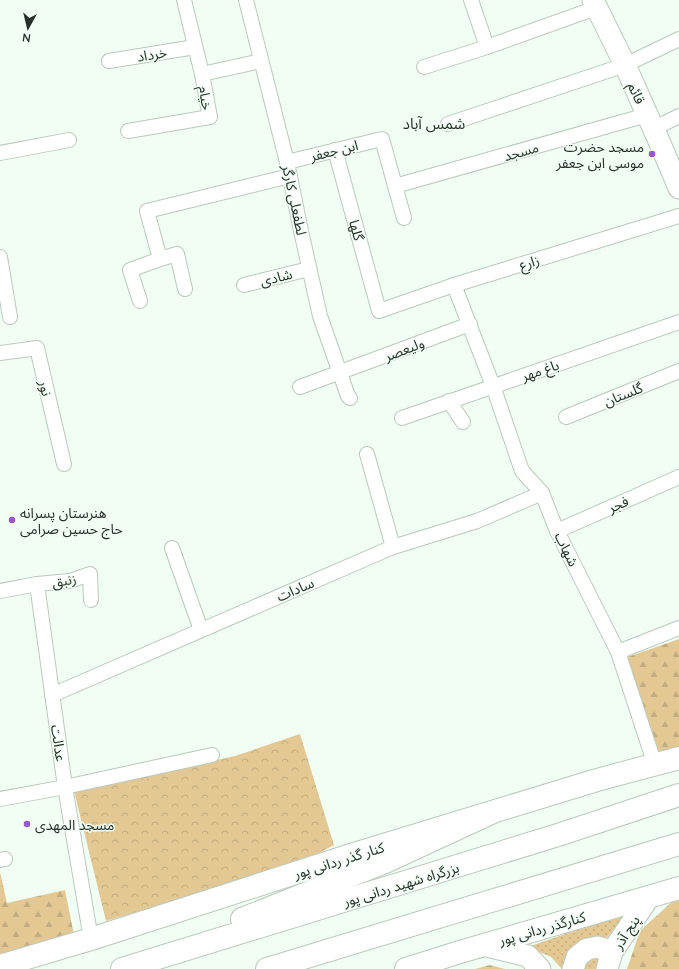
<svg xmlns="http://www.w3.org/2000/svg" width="679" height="969" font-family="Lato,'Noto Sans Arabic',sans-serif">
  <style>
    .grass { fill: url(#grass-dots) }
    .forest { fill: url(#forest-firs) }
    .park { fill: url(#park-crowns) }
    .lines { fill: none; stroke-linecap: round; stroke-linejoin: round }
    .street-casing { stroke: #bac9bc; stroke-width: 16 }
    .secondary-casing { stroke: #bac9bc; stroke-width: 23 }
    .primary-casing { stroke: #bac9bc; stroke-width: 24 }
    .highway-casing { stroke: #bac9bc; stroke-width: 24 }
    .street { stroke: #fff; stroke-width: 14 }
    .secondary { stroke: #fff; stroke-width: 21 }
    .primary { stroke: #fff; stroke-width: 22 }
    .highway { stroke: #fff; stroke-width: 22 }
    .poi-dot { fill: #9b56cb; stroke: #f1fef3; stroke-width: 1.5 }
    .labels { text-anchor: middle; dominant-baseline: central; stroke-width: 3; stroke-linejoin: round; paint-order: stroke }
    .street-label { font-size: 14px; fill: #292f2a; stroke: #f1fef3 }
    .poi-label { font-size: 14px; fill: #292f2a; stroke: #f1fef3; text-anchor: start }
    .neighbourhood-label { font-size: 15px; fill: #292f2a; stroke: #f1fef3 }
  </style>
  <defs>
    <pattern id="grass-dots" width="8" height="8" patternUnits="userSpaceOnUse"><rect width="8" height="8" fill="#e3c893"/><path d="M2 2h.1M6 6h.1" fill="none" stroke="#c3ac7f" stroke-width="1.8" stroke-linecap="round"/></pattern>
    <pattern id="forest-firs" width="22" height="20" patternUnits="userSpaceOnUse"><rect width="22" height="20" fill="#e3c893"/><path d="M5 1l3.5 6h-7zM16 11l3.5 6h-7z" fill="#c3ac7f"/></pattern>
    <pattern id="park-crowns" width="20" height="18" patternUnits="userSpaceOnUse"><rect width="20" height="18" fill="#e3c893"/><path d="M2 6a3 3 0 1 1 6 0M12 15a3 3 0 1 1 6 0" fill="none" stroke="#c3ac7f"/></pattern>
  </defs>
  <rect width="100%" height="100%" fill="#f1fef3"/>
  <polygon class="grass" points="627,912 606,939 596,969 562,969 551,957 528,947"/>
  <g class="forest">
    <polygon points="679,639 679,749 657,755 619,660"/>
    <polygon points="0,872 7,903 65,890 74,935 0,956"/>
    <polygon points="679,897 679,969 627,969 640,931 676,898"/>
    <polygon points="490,965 505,969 475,969"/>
  </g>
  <polygon class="park" points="300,734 334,845 319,853 220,887 106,921 74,791 235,756"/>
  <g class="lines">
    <g class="street-casing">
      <g id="street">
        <polyline points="246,0 287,162 301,231 320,316 348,396 350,398"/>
        <polyline points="471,0 487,47"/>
        <polyline points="109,61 195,47"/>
        <polyline points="424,67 487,47 596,8"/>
        <polyline points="202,74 261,61"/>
        <polyline points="448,124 625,65 679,39"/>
        <polyline points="653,129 679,116"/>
        <polyline points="128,131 210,117 202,74 184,0"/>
        <polyline points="335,150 379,311 454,285 679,216"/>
        <polyline points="0,153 69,140"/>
        <polyline points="287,162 382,139 404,218"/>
        <polyline points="395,186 647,115"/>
        <polyline points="0,257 10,317"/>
        <polyline points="160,259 177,254 185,289"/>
        <polyline points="244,285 309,269"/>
        <polyline points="454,285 493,386 522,471 542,493 557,531 618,652 679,628"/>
        <polyline points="140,301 130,270 160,259 147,211 290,176"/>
        <polyline points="0,353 37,348 64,464"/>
        <polyline points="300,387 470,324"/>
        <polyline points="449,401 463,422"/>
        <polyline points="566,417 679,371"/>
        <polyline points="402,418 679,322"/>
        <polyline points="367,454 393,547"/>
        <polyline points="557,531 679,477"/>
        <polyline points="172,548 201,630"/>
        <polyline points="37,584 70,581 90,574 91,600"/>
        <polyline points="0,591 37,584 65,787 91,939"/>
        <polyline points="618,652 655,765"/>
        <polyline points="52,695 393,547 477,521 542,493"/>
        <polyline points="0,799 65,787 212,755"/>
        <polyline points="0,860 5,859"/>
      </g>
    </g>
    <g class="secondary-casing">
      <g id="secondary">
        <polyline points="593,0 625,65 659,141 679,188"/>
        <polyline points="483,945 528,956 540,969"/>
        <polyline points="573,969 577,957 587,949 598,947 612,952"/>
        <polyline points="607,969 612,952 649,897"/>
      </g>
    </g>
    <g class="primary-casing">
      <g id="primary">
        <polyline points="0,966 91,939 351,855 597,780 679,758"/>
        <polyline points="406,969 460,952 679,888"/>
      </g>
    </g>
    <g class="highway-casing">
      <g id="highway">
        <polyline points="242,919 385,862 493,812"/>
        <polyline points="122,969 558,835 679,795"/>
        <polyline points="267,969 679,844"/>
      </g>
    </g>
    <use href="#street" class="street"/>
    <use href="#secondary" class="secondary"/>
    <use href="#primary" class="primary"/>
    <use href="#highway" class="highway"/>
  </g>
  <g class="poi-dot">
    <circle cx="652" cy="154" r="4"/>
    <circle cx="12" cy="520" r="4"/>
    <circle cx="27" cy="824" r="4"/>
  </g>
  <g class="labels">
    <g class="street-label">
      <text transform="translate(152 54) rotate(-9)">خرداد</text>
      <text transform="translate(637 93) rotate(66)">قائم</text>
      <text transform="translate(206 98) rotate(81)">خیام</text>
      <text transform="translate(334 150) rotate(-14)">ابن جعفر</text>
      <text transform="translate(521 151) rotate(-16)">مسجد</text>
      <text transform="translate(295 200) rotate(78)">لطفعلی کارگر</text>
      <text transform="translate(357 230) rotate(75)">گلها</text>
      <text transform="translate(529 262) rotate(-17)">زارع</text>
      <text transform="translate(276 277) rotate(-14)">شادی</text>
      <text transform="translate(404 349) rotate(-21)">ولیعصر</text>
      <text transform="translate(540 370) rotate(-19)">باغ مهر</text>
      <text transform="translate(46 388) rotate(77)">نور</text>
      <text transform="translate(623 394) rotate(-22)">گلستان</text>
      <text transform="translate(618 504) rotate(-24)">فجر</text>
      <text transform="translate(567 549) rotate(64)">شهاب</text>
      <text transform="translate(64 580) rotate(-10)">زنبق</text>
      <text transform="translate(295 589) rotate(-23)">سادات</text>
      <text transform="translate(59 743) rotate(82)">عدالت</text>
      <text transform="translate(339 860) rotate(-17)">کنار گذر ردانی پور</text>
      <text transform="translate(401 884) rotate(-17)">بزرگراه شهید ردانی پور</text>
      <text transform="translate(542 928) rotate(-16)">کنارگذر ردانی پور</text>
      <text transform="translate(626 932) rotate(-57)">پنج آذر</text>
    </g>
    <g class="poi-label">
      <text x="644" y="146" text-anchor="end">مسجد حضرت<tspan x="644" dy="16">موسی ابن جعفر</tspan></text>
      <text x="20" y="512">هنرستان پسرانه<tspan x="20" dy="16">حاج حسین صرامی</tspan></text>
      <text x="35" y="824">مسجد المهدی</text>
    </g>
    <g class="neighbourhood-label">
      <text x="434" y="123">شمس آباد</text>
    </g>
  </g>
  <g transform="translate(28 28) rotate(188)" stroke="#f1fef3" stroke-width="3" paint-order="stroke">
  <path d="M0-3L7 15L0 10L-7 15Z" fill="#292f2a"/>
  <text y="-6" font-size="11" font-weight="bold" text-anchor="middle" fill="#292f2a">N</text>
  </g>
</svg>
